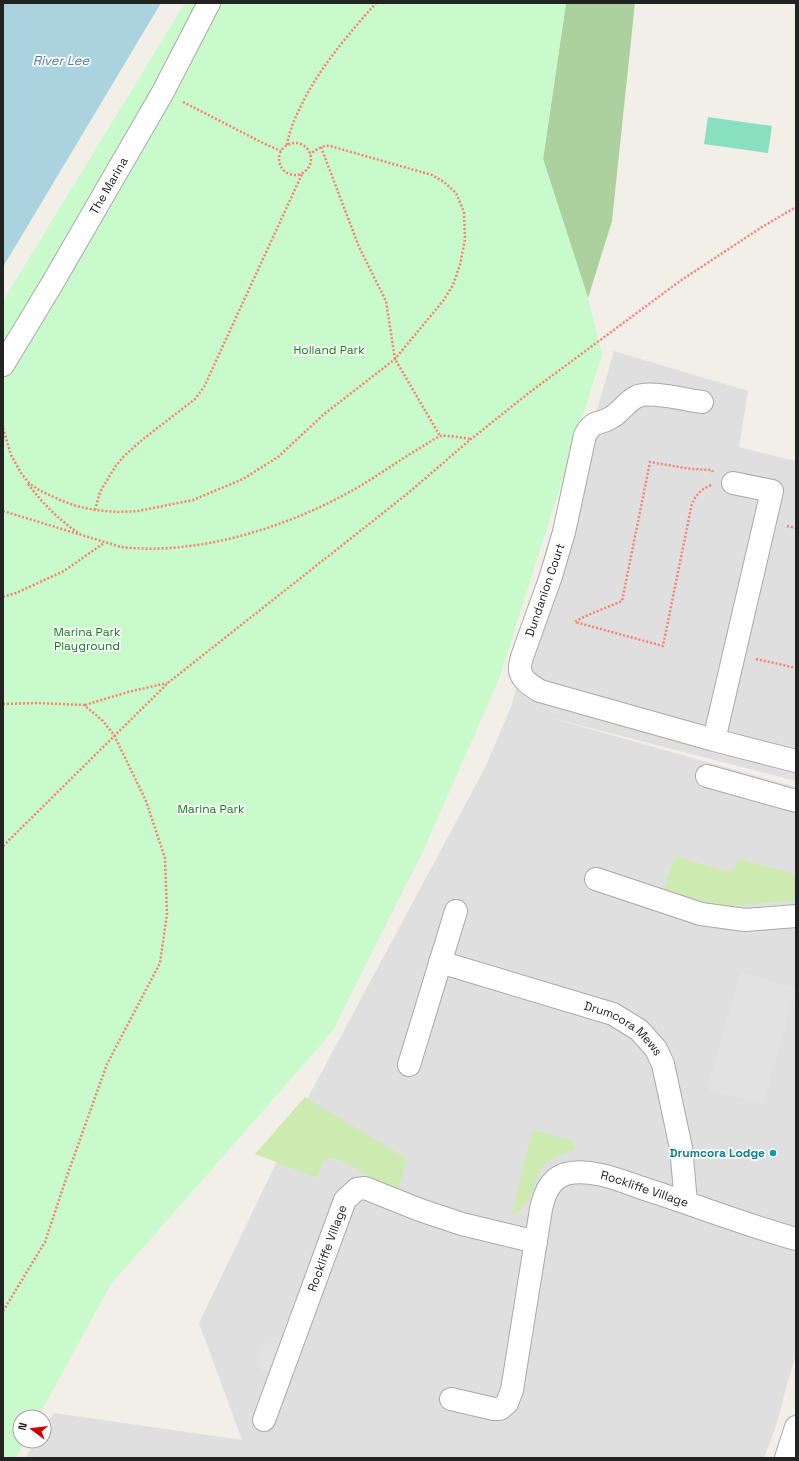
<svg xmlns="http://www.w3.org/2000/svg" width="799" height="1461" font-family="'Space Grotesk',sans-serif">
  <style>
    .residential { fill: #e0dfdf }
    .grass { fill: #cdebb0 }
    .forest { fill: #add19e }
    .park { fill: #c8facc }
    .pitch { fill: #88e0be }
    .parking { fill: #e2e2e2 }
    .water { fill: #aad3df }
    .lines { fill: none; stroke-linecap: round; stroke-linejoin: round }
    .minor-casing { stroke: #a9a9a9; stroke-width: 24 }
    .path { stroke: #fa8072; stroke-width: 2.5; stroke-dasharray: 2 2; stroke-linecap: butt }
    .minor { stroke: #fff; stroke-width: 22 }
    .culture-dot { fill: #0f9aa8; stroke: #fff; stroke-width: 1.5 }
    .labels { text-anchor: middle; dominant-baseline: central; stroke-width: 3.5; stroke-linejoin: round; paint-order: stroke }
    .street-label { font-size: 12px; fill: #222; stroke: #fff }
    .park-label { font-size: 12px; fill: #0c8416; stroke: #fff }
    .culture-label { font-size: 12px; font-weight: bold; fill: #0d838f; stroke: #fff; text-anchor: end }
    .water-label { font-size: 13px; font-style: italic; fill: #4a7aab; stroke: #fff }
  </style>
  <rect width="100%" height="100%" fill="#f2efe9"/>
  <polygon class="residential" points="614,351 748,391 739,447 796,461 796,781 540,715 796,787 796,1353 775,1429 764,1458 25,1458 36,1441 44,1441 44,1429 54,1413 242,1440 199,1323 304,1105 486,766 511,707"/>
  <g class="grass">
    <polygon points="675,856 733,873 738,859 796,874 796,901 723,906 663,892"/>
    <path d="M 305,1097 L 407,1159 L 399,1188 C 392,1186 385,1184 378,1182 C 362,1174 344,1156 325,1159 L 317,1178 L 255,1154 Z"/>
    <path d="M 532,1130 L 571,1140 L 576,1144 L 574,1150 C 541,1160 538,1169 530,1201 L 525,1201 L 522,1209 L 514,1215 L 512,1213 Z"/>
  </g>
  <polygon class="forest" points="566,3 635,3 612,221 588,298 543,159"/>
  <polygon class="park" points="185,3 566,3 543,159 588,298 602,355 499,679 424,849 332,1032 111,1284 38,1417 20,1417 20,1441 25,1441 16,1458 3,1458 3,301"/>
  <polygon class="pitch" points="708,117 772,126 768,153 704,144"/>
  <g class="parking">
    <polygon points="740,972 796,988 763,1105 707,1089"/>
    <polygon points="266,1340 281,1345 270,1373 255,1367"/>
  </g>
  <polygon class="water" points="3,3 161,3 3,267"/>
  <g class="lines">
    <g class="minor-casing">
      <g id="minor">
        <path id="s1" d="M 3,365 L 52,284 L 163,92 L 209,3"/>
        <path d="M 702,402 C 686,400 649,390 636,397 C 626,402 621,412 612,417 C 599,426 595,418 585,435 L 564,532 L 551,576 L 522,657 C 521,661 519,667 520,670 C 521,680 532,686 540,691 L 714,740 L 796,761"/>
        <polyline points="714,740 772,491 733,483"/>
        <polyline points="707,776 796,801"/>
        <polyline points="596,879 701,914 745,920 796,916"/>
        <path id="s2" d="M 440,962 L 613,1014 L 639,1030 L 656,1049 L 663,1064 L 681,1148 L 686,1202"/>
        <polyline points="409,1065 456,911"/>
        <path id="s3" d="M 451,1399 L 494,1409 L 500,1409 L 507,1403 L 512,1390 L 541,1209 C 544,1195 550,1178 566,1174 C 591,1167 624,1182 648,1190 C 698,1206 746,1225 796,1239"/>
        <path id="s4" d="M 264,1420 L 345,1200 L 357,1189 L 365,1188 L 420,1210 L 462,1224 L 536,1242"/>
        <polyline points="786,1458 796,1427"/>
      </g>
    </g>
    <g class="path">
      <polyline points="183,102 267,145 281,151"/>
      <circle cx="295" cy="159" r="16"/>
      <path d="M 287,145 C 289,132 294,120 300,108 C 319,68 347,36 376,3"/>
      <polyline points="321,147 359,247 386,301 395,359 440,436"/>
      <path d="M 3,428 L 11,455 L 21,473 L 29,483 L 39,490 L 60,500 L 76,506 L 95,510 L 118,512 L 138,511 L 193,500 L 243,479 L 278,457 L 323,415 L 395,359 L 443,301 L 453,285 L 460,265 L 465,239 L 464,212 L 456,193 L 444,182 L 432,175 L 330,146 C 322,145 316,150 310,154"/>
      <path d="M 28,484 C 43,504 59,520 80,534"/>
      <path d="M 711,485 C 700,490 694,496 691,508 L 663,646 L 575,622 C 589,613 607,608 622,601 L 650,462 L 691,469 L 712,470 L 713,473"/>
      <polyline points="95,510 100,492 115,467 124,456 142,440 195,399 204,387 303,172"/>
      <path d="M 3,511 L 121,547 C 198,556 288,527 355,489 C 379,475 401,459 425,445 C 429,443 436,437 441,436 C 448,435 463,438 471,439"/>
      <polyline points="787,526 796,528"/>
      <polyline points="3,597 16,593 64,571 104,543"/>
      <polyline points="756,659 796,668"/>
      <polyline points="3,704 36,703 84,705 103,721 114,735 146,801 165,858 167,914 160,963 107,1064 68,1173 45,1242 3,1311"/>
      <polyline points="85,705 128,692 167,683"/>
      <polyline points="3,846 169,682 407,494 471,439 530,392 680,281 762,227 796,207"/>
    </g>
    <use href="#minor" class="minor"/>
  </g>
  <circle class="culture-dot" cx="773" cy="1153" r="4"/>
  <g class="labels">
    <g class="street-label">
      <text stroke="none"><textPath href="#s1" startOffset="208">The Marina</textPath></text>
      <text transform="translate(545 590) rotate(-71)">Dundanion Court</text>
      <text stroke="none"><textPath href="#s2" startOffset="197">Drumcora Mews</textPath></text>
      <text stroke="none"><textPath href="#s3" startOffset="383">Rockliffe Village</textPath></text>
      <text stroke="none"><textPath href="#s4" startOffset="183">Rockliffe Village</textPath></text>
    </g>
    <g class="park-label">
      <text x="329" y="350">Holland Park</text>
      <text x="87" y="632">Marina Park<tspan x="87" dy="14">Playground</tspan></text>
      <text x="211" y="809">Marina Park</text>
    </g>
    <g class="culture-label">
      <text x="765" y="1153">Drumcora Lodge</text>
    </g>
    <g class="water-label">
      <text x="61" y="60">River Lee</text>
    </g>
  </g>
  <rect width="799" height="1461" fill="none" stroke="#222222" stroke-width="8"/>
  <g transform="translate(32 1429) rotate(285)"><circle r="19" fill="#ffffff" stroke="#a7a7a7"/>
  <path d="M0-3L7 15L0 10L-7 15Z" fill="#d40000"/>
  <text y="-6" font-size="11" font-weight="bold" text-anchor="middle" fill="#222222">N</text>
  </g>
</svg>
